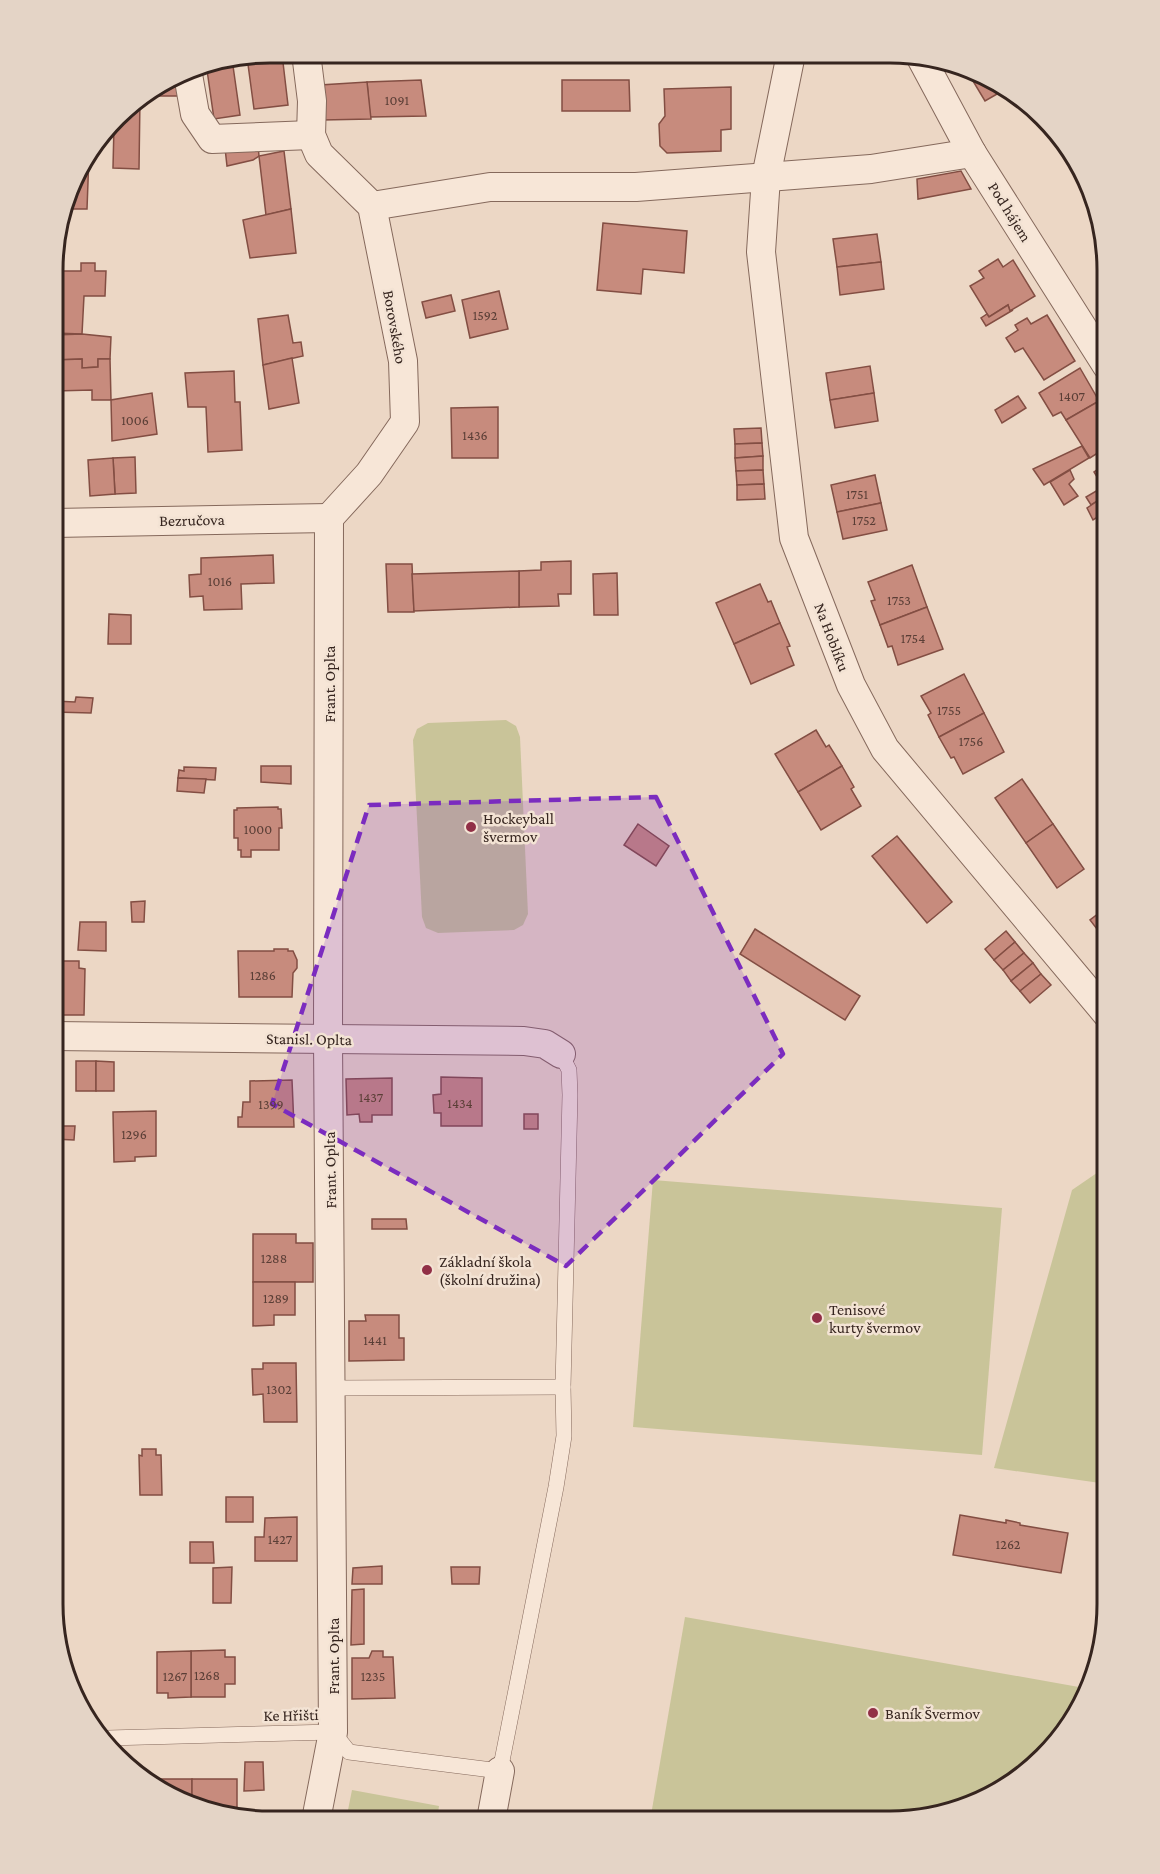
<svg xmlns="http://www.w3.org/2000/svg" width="1160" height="1874" font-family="'Crimson Pro',serif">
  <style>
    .green { fill: #c9c499 }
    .building { fill: #c78b7d; stroke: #834e43; stroke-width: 1.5 }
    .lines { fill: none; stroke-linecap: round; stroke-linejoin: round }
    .lane-casing { stroke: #85695c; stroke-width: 16 }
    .street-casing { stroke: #85695c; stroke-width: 30 }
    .lane { stroke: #f7e6d7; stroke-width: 15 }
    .street { stroke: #f7e6d7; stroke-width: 28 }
    .marked { fill: #7b2cbf; fill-opacity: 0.2; stroke: #7b2cbf; stroke-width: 4.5; stroke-dasharray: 12 8; stroke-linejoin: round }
    .poi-dot { fill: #912f46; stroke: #f3e3d4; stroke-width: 2 }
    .labels { text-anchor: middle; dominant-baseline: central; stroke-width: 5; stroke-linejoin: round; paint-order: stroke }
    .number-label { font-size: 14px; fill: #5a3e36 }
    .street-label { font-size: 16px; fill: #36251f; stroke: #f3e3d4 }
    .poi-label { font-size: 16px; fill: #36251f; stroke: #f3e3d4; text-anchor: start }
    .rim { fill: none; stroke: #36251f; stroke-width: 3 }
  </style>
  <rect width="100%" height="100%" fill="#ecd7c5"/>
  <g class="green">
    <polygon points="506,720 516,726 520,737 528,914 523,925 514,930 438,933 426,928 422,917 413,740 417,729 428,723"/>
    <polygon points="1107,1166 1107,1484 994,1468 1072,1190"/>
    <polygon points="653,1180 1002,1208 982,1455 633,1427"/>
    <polygon points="685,1617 1090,1689 1063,1736 973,1805 891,1821 650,1821"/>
    <polygon points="352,1790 439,1806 437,1820 346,1820"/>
  </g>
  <g class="building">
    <polygon points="282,54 288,105 254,109 247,57"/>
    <polygon points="233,66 240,115 214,119 207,70"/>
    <polygon points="177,75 182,96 143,96 169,81"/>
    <polygon points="970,76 1004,90 985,101"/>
    <polygon points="421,80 426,116 370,117 367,82"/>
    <polygon points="562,80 629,80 630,111 562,111"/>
    <polygon points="367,82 371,119 322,120 320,85"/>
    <polygon points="731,87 731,129 721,130 721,151 667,153 660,146 659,124 665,116 664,89"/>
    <polygon points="140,98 139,169 113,168 114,126 116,126 116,119 126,107"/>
    <polygon points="258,145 259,156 253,160 227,166 225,148"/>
    <polygon points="284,151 291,209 266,215 259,156"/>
    <polygon points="89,155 87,209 64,209 75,173"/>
    <polygon points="961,171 971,189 918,199 917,179"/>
    <polygon points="291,209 296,253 250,258 243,220"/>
    <polygon points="603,223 687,231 684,273 643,269 641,294 597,290"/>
    <polygon points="877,234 881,262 837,267 833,239"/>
    <polygon points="998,259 1003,267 1013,260 1035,296 1010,311 1008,305 989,317 970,286 984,278 979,271"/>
    <polygon points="881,262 884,289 840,295 837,267"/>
    <polygon points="81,263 95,263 95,271 106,271 105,296 84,296 82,334 54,333 55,271 81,271"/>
    <polygon points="499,291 508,329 470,338 462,300"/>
    <polygon points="451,295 455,311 426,318 422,302"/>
    <polygon points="1008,305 1010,311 1013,310 986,326 981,318 987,314 989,317"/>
    <polygon points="288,315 293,343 301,342 303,356 263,365 258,319"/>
    <polygon points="1047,315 1075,361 1044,380 1023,348 1015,352 1006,338 1018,330 1015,325 1027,318 1031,324"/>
    <polygon points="82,334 111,337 110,359 98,359 98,367 82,368 82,359 55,360 54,335"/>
    <polygon points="292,358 299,403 269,409 263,365"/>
    <polygon points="82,359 82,368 98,367 98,359 110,359 111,400 92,400 92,390 55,391 54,360"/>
    <polygon points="870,366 874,393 830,400 826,373"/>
    <polygon points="1080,368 1099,401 1066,420 1061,412 1053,416 1039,393"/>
    <polygon points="234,371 235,402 240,402 242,450 208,452 206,407 188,407 185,373"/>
    <polygon points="152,393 157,434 112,441 111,400"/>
    <polygon points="874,393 878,421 835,428 830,400"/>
    <polygon points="1018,396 1026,408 1002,423 995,410"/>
    <polygon points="1099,401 1107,415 1107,447 1090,458 1066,420"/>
    <polygon points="498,407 498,458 452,458 451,408"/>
    <polygon points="761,428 762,443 735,444 734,429"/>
    <polygon points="762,443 763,456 735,458 735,444"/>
    <polygon points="1082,446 1089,458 1044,485 1033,469"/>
    <polygon points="763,456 763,470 736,471 735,458"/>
    <polygon points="135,457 136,493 115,494 113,458"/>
    <polygon points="113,458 115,494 90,496 88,460"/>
    <polygon points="1107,463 1107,493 1094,472"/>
    <polygon points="763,470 764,484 737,485 736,471"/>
    <polygon points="1070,470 1074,479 1069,484 1078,496 1064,505 1050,482"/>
    <polygon points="875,475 881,503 837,512 831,485"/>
    <polygon points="764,484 765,499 737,500 737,485"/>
    <polygon points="1103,487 1107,493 1104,494 1105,496 1091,505 1086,497"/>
    <polygon points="1105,496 1107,499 1107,511 1093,520 1087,508"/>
    <polygon points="881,503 887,530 843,539 837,512"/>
    <polygon points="273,555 274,583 241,584 242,609 204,610 203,596 190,597 189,575 201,574 201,558"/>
    <polygon points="571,561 571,594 558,594 559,606 519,607 519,571 541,570 541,562"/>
    <polygon points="386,564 412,564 414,612 388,612"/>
    <polygon points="912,565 927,607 880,625 871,601 875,600 868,582"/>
    <polygon points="519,571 519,607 414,611 412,574"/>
    <polygon points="617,573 618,615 594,615 593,574"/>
    <polygon points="760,584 768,602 771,601 780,623 734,644 716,603"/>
    <polygon points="927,607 943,649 898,665 892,646 888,647 880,625"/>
    <polygon points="109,614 131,615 131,644 108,644"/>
    <polygon points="780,623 790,646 787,647 794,665 751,684 734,644"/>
    <polygon points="964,674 984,713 939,737 928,715 931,713 921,696"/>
    <polygon points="76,697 93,698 91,713 54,712 54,701 75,702"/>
    <polygon points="984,713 1004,752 963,774 954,757 951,758 939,737"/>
    <polygon points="816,730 826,747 829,745 842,766 798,792 775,754"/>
    <polygon points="261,766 291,766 291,784 261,782"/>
    <polygon points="842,766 854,787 851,789 861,806 821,830 798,792"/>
    <polygon points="184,767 216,768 215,780 178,778 179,770 184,771"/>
    <polygon points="178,778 206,779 204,793 177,791"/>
    <polygon points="1022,779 1053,824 1026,843 995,798"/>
    <polygon points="278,807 278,809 281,809 282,828 279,828 279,850 251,850 251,857 241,857 241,850 238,850 238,838 234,838 234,810 237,810 237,808"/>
    <polygon points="638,824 669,846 656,866 624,845"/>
    <polygon points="1053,824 1084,869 1057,888 1026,843"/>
    <polygon points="897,836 952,902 927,923 872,856"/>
    <polygon points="145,901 144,922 132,922 131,902"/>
    <polygon points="1107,907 1107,942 1090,920"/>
    <polygon points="80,922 106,922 106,951 78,950"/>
    <polygon points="755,929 860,996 845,1020 740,954"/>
    <polygon points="1006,931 1015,942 994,960 985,949"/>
    <polygon points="1015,942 1024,953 1003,970 994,960"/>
    <polygon points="274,949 288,949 288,951 293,951 297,960 297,968 293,973 292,997 239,997 238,951 274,951"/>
    <polygon points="1024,953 1033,963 1011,981 1003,970"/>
    <polygon points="60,961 79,961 79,968 85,969 84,1015 53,1015 53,969 60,969"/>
    <polygon points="1033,963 1041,974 1020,991 1011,981"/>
    <polygon points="1041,974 1051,985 1030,1003 1020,991"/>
    <rect x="76" y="1061" width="20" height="30"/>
    <polygon points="96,1061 114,1062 114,1091 96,1091"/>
    <polygon points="441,1077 482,1078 482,1126 441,1126 441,1113 434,1113 433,1095 441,1094"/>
    <polygon points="392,1078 392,1115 372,1115 372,1122 360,1122 359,1114 347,1115 346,1079"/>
    <polygon points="292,1080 294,1127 238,1127 238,1117 242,1117 243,1102 250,1102 250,1081"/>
    <polygon points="156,1111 156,1156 135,1157 135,1161 114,1162 113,1112"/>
    <rect x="524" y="1114" width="14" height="15"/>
    <polygon points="54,1126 75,1126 74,1140 53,1139"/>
    <polygon points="372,1219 406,1219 407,1229 372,1229"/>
    <polygon points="253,1234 296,1234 296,1243 313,1243 313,1282 253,1282"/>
    <polygon points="253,1282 295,1282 295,1315 274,1315 274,1325 253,1326"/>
    <polygon points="365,1315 399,1315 399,1338 404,1338 404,1360 349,1361 349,1321 366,1321"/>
    <polygon points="263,1363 296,1363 297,1422 264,1422 263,1394 253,1395 252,1369 263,1369"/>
    <polygon points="142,1449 156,1449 156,1455 161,1455 162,1495 140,1495 139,1455 142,1456"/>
    <rect x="226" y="1497" width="27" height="25"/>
    <polygon points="960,1515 1006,1523 1006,1520 1020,1523 1020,1525 1068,1533 1061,1573 953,1555"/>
    <polygon points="297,1517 297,1561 255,1561 255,1537 264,1537 265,1518"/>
    <polygon points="190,1542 213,1542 214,1563 190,1563"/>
    <polygon points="382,1566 382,1584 352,1584 353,1568"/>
    <polygon points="232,1567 231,1603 213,1603 213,1568"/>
    <polygon points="451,1567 480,1567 479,1584 452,1584"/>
    <polygon points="364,1589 364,1644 351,1645 352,1590"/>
    <polygon points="225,1650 225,1657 235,1657 235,1684 225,1684 225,1697 191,1697 191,1651"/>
    <polygon points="191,1651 191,1697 168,1698 168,1693 157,1693 157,1652"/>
    <polygon points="372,1651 383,1651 383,1657 393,1657 395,1698 352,1699 352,1658 369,1658"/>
    <polygon points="245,1762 263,1762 264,1790 244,1791"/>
    <polygon points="148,1779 192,1779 192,1799 148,1781"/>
    <polygon points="192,1779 237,1779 237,1818 192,1799"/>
  </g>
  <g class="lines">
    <g class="lane-casing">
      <g id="lane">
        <polyline points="332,1388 563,1387"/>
        <polyline points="108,1738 333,1732 349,1752 500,1771 556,1487 564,1436 563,1387 570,1095 569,1070 561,1054"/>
      </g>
    </g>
    <g class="street-casing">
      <g id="street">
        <polyline points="306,53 312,101 311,135 319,154 372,206 403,361 405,422 369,474 329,518"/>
        <polyline points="791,54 766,177 761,252 794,538 851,685 885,749 1107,1014"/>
        <polyline points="919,54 972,153 1107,366"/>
        <polyline points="187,69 195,114 212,139 311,135"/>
        <polyline points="372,206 490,187 636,187 871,169 972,153"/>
        <polyline points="54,523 329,518"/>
        <polyline points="53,1036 524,1041 545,1044 561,1054"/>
        <polyline points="316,1820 333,1732 328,1039 329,518"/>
        <polyline points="491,1820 500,1771"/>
      </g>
    </g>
    <use href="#lane" class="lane"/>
    <use href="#street" class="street"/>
  </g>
  <path class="marked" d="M 656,797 L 783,1054 L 566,1266 L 272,1104 L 369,805 Z"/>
  <g class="poi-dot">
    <circle cx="471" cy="827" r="6"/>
    <circle cx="427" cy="1270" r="6"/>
    <circle cx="817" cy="1318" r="6"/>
    <circle cx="873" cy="1713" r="6"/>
  </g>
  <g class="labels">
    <g class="number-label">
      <text x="397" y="100">1091</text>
      <text x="485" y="315">1592</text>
      <text x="1072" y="396">1407</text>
      <text x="135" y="420">1006</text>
      <text x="475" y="435">1436</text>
      <text x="857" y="494">1751</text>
      <text x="864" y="520">1752</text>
      <text x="220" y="581">1016</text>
      <text x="899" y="600">1753</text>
      <text x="913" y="638">1754</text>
      <text x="949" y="710">1755</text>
      <text x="971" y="741">1756</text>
      <text x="258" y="829">1000</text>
      <text x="263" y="975">1286</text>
      <text x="371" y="1097">1437</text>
      <text x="460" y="1103">1434</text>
      <text x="271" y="1104">1399</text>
      <text x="134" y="1134">1296</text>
      <text x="274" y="1258">1288</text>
      <text x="276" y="1298">1289</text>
      <text x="375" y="1340">1441</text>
      <text x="279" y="1389">1302</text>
      <text x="280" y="1539">1427</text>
      <text x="1008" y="1544">1262</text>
      <text x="207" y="1675">1268</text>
      <text x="175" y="1676">1267</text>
      <text x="373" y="1676">1235</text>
    </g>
    <g class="street-label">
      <text transform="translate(1010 212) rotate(58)">Pod hájem</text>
      <text transform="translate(395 327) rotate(80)">Borovského</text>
      <text transform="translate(192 520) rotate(-1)">Bezručova</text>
      <text transform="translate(832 637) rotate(69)">Na Hoblíku</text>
      <text transform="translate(329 684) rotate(-90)">Frant. Oplta</text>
      <text transform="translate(309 1039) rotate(1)">Stanisl. Oplta</text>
      <text transform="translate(330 1170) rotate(-91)">Frant. Oplta</text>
      <text transform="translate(333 1656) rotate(-90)">Frant. Oplta</text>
      <text transform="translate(291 1715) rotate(-1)">Ke Hřišti</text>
    </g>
    <g class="poi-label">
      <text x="483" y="818">Hockeyball<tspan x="483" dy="18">švermov</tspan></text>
      <text x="439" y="1261">Základní škola<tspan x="439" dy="18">(školní družina)</tspan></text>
      <text x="829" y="1309">Tenisové<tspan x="829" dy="18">kurty švermov</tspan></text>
      <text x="885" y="1713">Baník Švermov</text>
    </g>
  </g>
  <path d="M0 0H1160V1874H0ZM270 63H890A207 207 0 0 1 1097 270V1604A207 207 0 0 1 890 1811H270A207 207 0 0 1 63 1604V270A207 207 0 0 1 270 63Z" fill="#e4d4c6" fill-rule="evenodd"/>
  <path class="rim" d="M270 63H890A207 207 0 0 1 1097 270V1604A207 207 0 0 1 890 1811H270A207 207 0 0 1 63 1604V270A207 207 0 0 1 270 63Z"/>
</svg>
